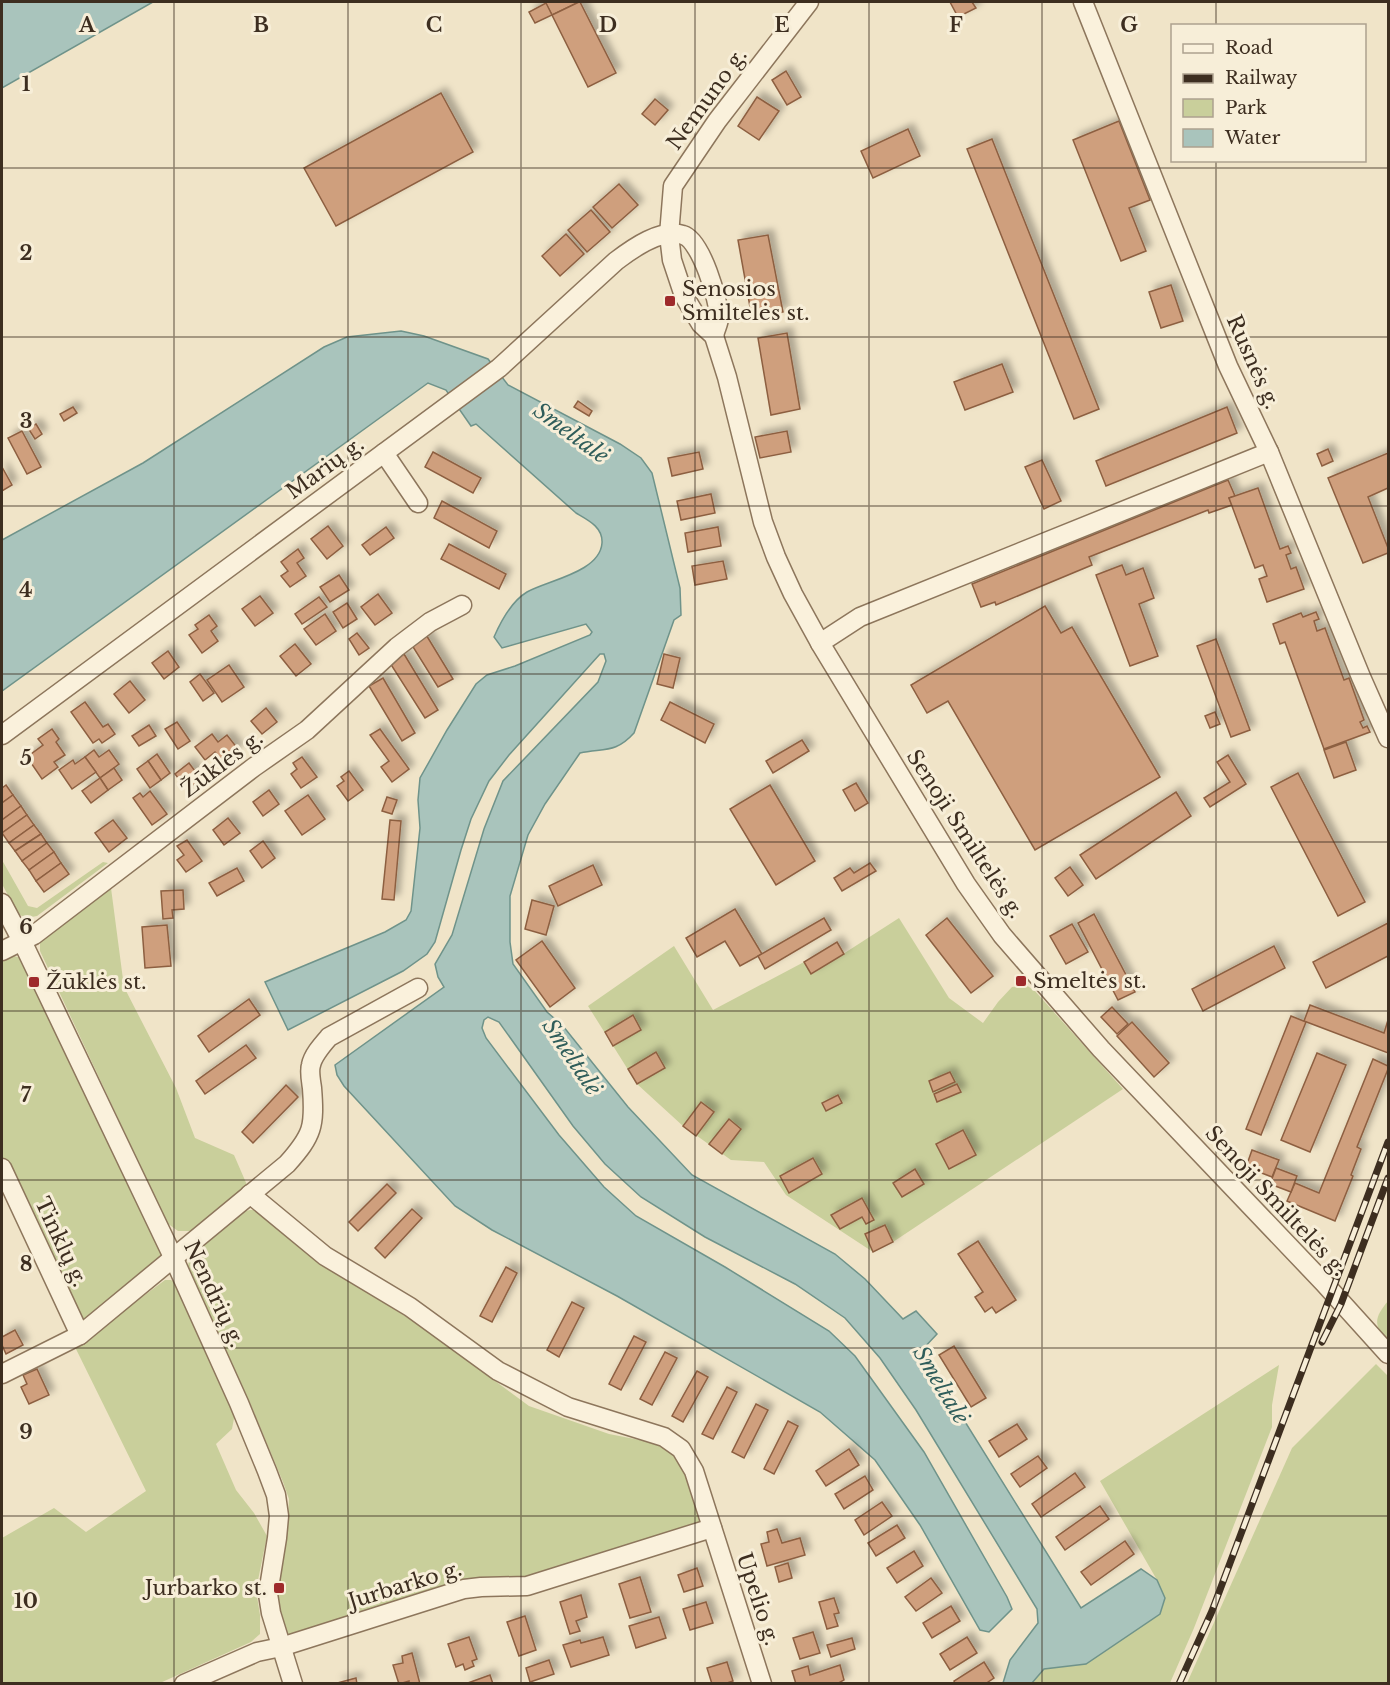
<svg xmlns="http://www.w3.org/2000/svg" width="1390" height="1685" font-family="'Libre Baskerville',serif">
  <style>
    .green { fill: #c9cf9b }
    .water { fill: #a9c4bc; stroke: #6f938a; stroke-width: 1.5 }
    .building { fill: #cf9f7d; stroke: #8d5f41; stroke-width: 1.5; filter: url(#shadow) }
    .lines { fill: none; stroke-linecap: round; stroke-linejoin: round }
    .street-casing { stroke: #8d765c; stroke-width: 21 }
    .street { stroke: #faf1dc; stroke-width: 18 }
    .rail-casing { stroke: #3d2e20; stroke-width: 7 }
    .rail { stroke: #f7eed8; stroke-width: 4.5; stroke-dasharray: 14; stroke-linecap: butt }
    .grid { fill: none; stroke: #3d2e20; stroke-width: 1.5; stroke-opacity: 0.55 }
    .poi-dot { fill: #9e2a2b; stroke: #f7eed8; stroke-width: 2 }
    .labels { text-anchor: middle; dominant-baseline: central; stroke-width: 6; stroke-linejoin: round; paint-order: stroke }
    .street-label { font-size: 21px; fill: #3d2e20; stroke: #f7eed8 }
    .poi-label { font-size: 21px; fill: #3d2e20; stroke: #f7eed8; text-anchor: start }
    .water-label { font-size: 22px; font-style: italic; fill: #2f5d5a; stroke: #f7eed8 }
    .grid-label { font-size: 20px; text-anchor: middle; font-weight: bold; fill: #3d2e20; stroke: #f7eed8; stroke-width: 6; stroke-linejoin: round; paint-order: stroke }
  </style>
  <defs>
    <filter id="shadow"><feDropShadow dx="5.5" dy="-5.5" stdDeviation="3" flood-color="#0004"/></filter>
  </defs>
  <rect width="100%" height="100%" fill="#f0e4c8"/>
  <g class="green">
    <polygon points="2,860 28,906 37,908 103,862 108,863 37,916 26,918 18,914 2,884"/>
    <polygon points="111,888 124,987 176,1088 195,1138 234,1155 247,1185 191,1231 178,1231 167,1223 40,951 40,940"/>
    <polygon points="899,918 949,998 983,1023 998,1002 1012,987 1026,985 1035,991 1123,1089 893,1242 873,1252 786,1195 764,1162 731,1160 683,1126 637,1084 588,1006 674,946 713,1010 804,962 812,974"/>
    <polygon points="5,956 14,956 21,958 162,1252 159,1260 82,1321 2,1157 2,958"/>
    <polygon points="250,1210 256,1210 325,1265 422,1327 529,1406 609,1434 671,1446 689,1471 706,1523 520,1581 294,1637 287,1633 276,1603 281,1550 288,1515 289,1499 283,1482 250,1403 188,1266 190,1256 242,1212"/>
    <polygon points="165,1280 171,1280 176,1283 235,1413 232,1429 216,1444 236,1490 254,1513 267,1536 256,1590 260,1615 260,1634 251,1642 160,1683 2,1683 2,1538 54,1508 86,1532 146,1491 75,1347"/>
    <path d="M 1388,1301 L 1388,1342 C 1373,1325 1374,1318 1388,1301 Z"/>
    <polygon points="1376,1364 1388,1376 1388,1683 1187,1683 1292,1448"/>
    <polygon points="1279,1365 1272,1405 1272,1427 1194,1628 1170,1683 1032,1684 1044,1669 1086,1664 1159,1614 1165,1599 1157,1580 1100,1481"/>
  </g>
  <g class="water">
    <polygon points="2,2 153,2 2,88"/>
    <path d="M 401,331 L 424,336 L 488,359 L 508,385 L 620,444 L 641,458 L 652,473 L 680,588 L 681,615 L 674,620 L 634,733 C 616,753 605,748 580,753 L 545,804 L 528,835 L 510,896 L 510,942 L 513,964 L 547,1012 L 563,1026 L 628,1107 L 692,1175 L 835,1254 L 865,1279 L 903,1319 L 916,1311 L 937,1334 L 921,1351 L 1081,1608 L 1141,1569 L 1157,1580 L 1165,1598 L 1160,1614 L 1086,1664 L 1044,1669 L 1032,1683 L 1003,1683 L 1010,1660 L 1038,1623 L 1037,1609 L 916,1410 L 880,1358 L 845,1318 L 795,1284 L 705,1237 L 641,1197 L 605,1164 L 573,1126 L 499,1022 L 488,1017 L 484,1020 L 482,1028 L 486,1038 L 559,1135 L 604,1187 L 636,1216 L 725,1267 L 829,1331 L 855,1356 L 924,1452 L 1007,1597 L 1012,1609 L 989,1632 L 980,1630 L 920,1525 L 875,1460 L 820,1412 L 617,1296 L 492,1230 L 455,1206 L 344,1086 L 337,1075 L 335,1065 L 444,987 L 438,977 L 435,964 L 452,935 L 484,829 L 503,781 L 598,682 L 606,661 L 604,654 L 600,654 L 509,755 L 489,781 L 471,819 L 461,850 L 435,942 L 427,954 L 403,971 L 288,1030 L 265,982 L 385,932 L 406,920 L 411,911 L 420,828 L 418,800 L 420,778 L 447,730 L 476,684 L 487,675 L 515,666 L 590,635 L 592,632 L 586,624 L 502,648 L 494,637 C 501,621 512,601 527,592 C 549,580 600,572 602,543 C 603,527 588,520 576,513 L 476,424 L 471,426 L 446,390 L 428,383 L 2,691 L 2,540 L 143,463 L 324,347 L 347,337 Z"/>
  </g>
  <g class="building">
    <polygon points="545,2 579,2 552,15"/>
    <polygon points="579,2 580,2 616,73 588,87 552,15"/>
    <polygon points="950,2 972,2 976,8 958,17"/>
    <polygon points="546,3 552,15 535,23 529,12"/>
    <polygon points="786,71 801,97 787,105 772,80"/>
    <polygon points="441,93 473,152 336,226 304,168"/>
    <polygon points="757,97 779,111 759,140 738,126"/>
    <polygon points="655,99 668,110 655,125 642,114"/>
    <polygon points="1119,121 1150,200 1129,208 1146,251 1121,261 1073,140"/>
    <polygon points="908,129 920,156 873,178 861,151"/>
    <polygon points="992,139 1099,409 1074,419 967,149"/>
    <polygon points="619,184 638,205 612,228 593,207"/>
    <polygon points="591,210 610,232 587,252 568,230"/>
    <polygon points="566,234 584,254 560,276 542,256"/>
    <polygon points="768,235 783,312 752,318 738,240"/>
    <polygon points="1171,285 1183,321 1161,328 1149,292"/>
    <polygon points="787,333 800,409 771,415 758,338"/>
    <polygon points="1002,364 1013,392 965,410 954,382"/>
    <polygon points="578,401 592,411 589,416 574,407"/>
    <polygon points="73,407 77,413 64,421 60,414"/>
    <polygon points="1227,407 1237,433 1106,486 1096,461"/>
    <polygon points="36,424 42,434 35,439 28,428"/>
    <polygon points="22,431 41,467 27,474 8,438"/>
    <polygon points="787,431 791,452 760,458 755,437"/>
    <polygon points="1328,449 1333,461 1322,466 1317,454"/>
    <polygon points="433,452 481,478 473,493 425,467"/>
    <polygon points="699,452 703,469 672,476 668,458"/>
    <polygon points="1388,453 1388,488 1368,497 1388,548 1388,553 1363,563 1328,478"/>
    <polygon points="1042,460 1061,501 1044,509 1025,467"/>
    <polygon points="2,467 12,485 2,491"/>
    <polygon points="1228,480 1235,496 1229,498 1232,505 1209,513 1208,510 1089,557 1092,565 996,605 995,602 981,607 972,584"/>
    <polygon points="1258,488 1280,549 1288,546 1291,553 1286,555 1291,569 1296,567 1304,589 1267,602 1259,579 1267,576 1263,565 1255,568 1229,498"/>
    <polygon points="711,494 715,513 681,520 677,501"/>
    <polygon points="442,501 497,531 489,548 434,518"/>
    <polygon points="328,526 343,546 327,559 311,539"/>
    <polygon points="386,527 394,538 370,555 362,545"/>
    <polygon points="718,527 721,546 688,552 685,533"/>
    <polygon points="449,544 506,574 499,589 441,559"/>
    <polygon points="298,549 304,558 297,563 306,576 290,587 281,576 288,571 281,562"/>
    <polygon points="723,561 727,579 695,585 692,566"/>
    <polygon points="1122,565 1126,575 1143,568 1154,598 1139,604 1158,656 1130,666 1096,575"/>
    <polygon points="339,575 349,590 330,602 320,587"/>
    <polygon points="378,594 392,613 375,625 361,607"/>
    <polygon points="260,596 273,613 255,626 242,609"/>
    <polygon points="319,597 327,607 302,624 295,614"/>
    <polygon points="347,603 357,619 343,628 333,612"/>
    <polygon points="1045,606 1061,633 1072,627 1160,777 1035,850 948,701 927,713 911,685"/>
    <polygon points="1316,612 1319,619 1314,621 1317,631 1325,628 1344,680 1349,678 1364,720 1360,722 1363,728 1367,726 1370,732 1324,749 1285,642 1280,644 1273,624 1301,613 1303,617"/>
    <polygon points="325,614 336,631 316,645 304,629"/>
    <polygon points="209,615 217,626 211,631 218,641 202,653 189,635 198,629 195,625"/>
    <polygon points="357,633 369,648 359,655 349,639"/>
    <polygon points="425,633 453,679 438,687 410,642"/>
    <polygon points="1216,639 1250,730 1231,737 1197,646"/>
    <polygon points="295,644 311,664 296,676 280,656"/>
    <polygon points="168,651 179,667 164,679 152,663"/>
    <polygon points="404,654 438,710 425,718 390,663"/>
    <polygon points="664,654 680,658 673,688 657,684"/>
    <polygon points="229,665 244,687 222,702 207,680"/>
    <polygon points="200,674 214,693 203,701 190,682"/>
    <polygon points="383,678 415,733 402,741 369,686"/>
    <polygon points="130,681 145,700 129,713 114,694"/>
    <polygon points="85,702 103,727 108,724 115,734 102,743 99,739 93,743 71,712"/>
    <polygon points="670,702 714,724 705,743 661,720"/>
    <polygon points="266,708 277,722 262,734 251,721"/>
    <polygon points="1215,712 1220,724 1210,728 1205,716"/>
    <polygon points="177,722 190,741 178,749 165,729"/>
    <polygon points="149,725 156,736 139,746 132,736"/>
    <polygon points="52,729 59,739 56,742 65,755 54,762 58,767 42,779 27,757 43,745 38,739"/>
    <polygon points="380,729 409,769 392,782 381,767 389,761 370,735"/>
    <polygon points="212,734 218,742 227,735 238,749 222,761 215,752 205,760 195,747"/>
    <polygon points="802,740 809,751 773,773 766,761"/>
    <polygon points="1346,742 1356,770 1334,778 1324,750"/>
    <polygon points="94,750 99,757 109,750 119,764 100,778 85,757"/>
    <polygon points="157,754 170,773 161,780 148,761"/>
    <polygon points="1228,755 1246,784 1210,807 1204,798 1230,782 1217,762"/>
    <polygon points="85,757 96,772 72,789 59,770 73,760 75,764"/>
    <polygon points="302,757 317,777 301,788 291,774 297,769 293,763"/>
    <polygon points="148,761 161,780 150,788 137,769"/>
    <polygon points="189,763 201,779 187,790 175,774"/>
    <polygon points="114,768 122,780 108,790 100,778"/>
    <polygon points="349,771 363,790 348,801 337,786 344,781 341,777"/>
    <polygon points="1298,773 1365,902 1338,916 1271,787"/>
    <polygon points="100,778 108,790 91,803 82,791"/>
    <polygon points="856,783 868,803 855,811 843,790"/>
    <polygon points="6,785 13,795 2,803 2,788"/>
    <polygon points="770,785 815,861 776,885 730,809"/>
    <polygon points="269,790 279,804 263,816 253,802"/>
    <polygon points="150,791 167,814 152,825 133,798 140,793 143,797"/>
    <polygon points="1176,792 1191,816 1096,879 1080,855"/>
    <polygon points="13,795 21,806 2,820 2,803"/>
    <polygon points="308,795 325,819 302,835 285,811"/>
    <polygon points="387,797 397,800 392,814 382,811"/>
    <polygon points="21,806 27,815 2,833 2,820"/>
    <polygon points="27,815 34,825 9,843 2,833"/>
    <polygon points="228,818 240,833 224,845 213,830"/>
    <polygon points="113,820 127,838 109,852 95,833"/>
    <polygon points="390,820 401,821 394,900 382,899"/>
    <polygon points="34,825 41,834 15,851 9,843"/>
    <polygon points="41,834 47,843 22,861 15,851"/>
    <polygon points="187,840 202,861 186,872 177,860 184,855 177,846"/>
    <polygon points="263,841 275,858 262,868 250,851"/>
    <polygon points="47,843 54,852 29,870 22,861"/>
    <polygon points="54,852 61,863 36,881 29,870"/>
    <polygon points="61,863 69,874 44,892 36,881"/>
    <polygon points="870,863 876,871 842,891 834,878 850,868 854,873"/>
    <polygon points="593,865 602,885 558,906 549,886"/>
    <polygon points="1070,867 1083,885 1068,896 1055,878"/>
    <polygon points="237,868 244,881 217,896 209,883"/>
    <polygon points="183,890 184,909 172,910 173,918 163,919 161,891"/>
    <polygon points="532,900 554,906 546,935 525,929"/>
    <polygon points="735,909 762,954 740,966 725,941 697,957 686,938"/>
    <polygon points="1094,914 1135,992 1118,1000 1078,923"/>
    <polygon points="824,918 831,930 765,969 758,956"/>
    <polygon points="947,918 993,976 971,993 926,935"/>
    <polygon points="1388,923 1388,956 1326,988 1313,962"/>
    <polygon points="1072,924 1088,952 1066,964 1050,936"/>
    <polygon points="167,925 171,966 145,968 142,927"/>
    <polygon points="542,941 575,988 550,1007 516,960"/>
    <polygon points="837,942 844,954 811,974 804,962"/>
    <polygon points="1274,946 1285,968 1203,1011 1192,989"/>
    <polygon points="249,999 260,1015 209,1052 198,1036"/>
    <polygon points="1310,1005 1384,1033 1388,1020 1388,1053 1304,1021"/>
    <polygon points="1112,1007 1128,1024 1117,1034 1101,1017"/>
    <polygon points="633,1015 641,1030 613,1046 605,1032"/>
    <polygon points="1291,1016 1306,1022 1261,1135 1246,1129"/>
    <polygon points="1132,1022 1169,1063 1154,1077 1117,1036"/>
    <polygon points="246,1045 256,1058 205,1094 196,1081"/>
    <polygon points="656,1052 665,1068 637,1084 628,1069"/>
    <polygon points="1317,1053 1346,1065 1310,1152 1281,1140"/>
    <polygon points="1373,1059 1388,1066 1388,1069 1357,1147 1361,1149 1351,1175 1353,1176 1335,1221 1287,1201 1295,1183 1319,1193"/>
    <polygon points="950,1072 955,1082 933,1092 929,1081"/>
    <polygon points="957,1084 961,1092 937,1102 934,1094"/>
    <polygon points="286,1085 298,1097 253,1143 242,1132"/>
    <polygon points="838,1095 842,1103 826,1111 822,1103"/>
    <polygon points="701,1102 714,1112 696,1136 683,1126"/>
    <polygon points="729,1119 741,1129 722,1154 709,1144"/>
    <polygon points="963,1130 976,1155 949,1169 936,1144"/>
    <polygon points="1252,1150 1279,1160 1272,1177 1246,1167"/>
    <polygon points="813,1158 822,1174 789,1193 780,1176"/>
    <polygon points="1276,1168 1297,1176 1291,1192 1270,1184"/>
    <polygon points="915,1169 924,1184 902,1197 893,1183"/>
    <polygon points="387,1184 396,1193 358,1231 349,1222"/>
    <polygon points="862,1198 874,1220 866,1224 862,1217 840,1229 831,1215"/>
    <polygon points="412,1209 422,1218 385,1258 375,1248"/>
    <polygon points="885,1225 893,1242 873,1252 865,1234"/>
    <polygon points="978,1241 1016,1300 996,1313 992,1307 985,1312 975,1297 983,1292 958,1254"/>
    <polygon points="506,1267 517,1273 492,1322 480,1316"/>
    <polygon points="572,1302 584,1308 559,1357 547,1350"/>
    <polygon points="15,1330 23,1345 6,1354 2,1345 2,1337"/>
    <polygon points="634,1336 646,1342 621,1390 609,1384"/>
    <polygon points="954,1346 986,1398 971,1407 939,1355"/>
    <polygon points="665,1352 677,1358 652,1405 640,1399"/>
    <polygon points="37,1369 49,1395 29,1404 21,1387 27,1384 23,1375"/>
    <polygon points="697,1371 708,1377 683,1422 672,1416"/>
    <polygon points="727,1387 737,1392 713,1439 702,1434"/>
    <polygon points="756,1404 768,1410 744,1458 732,1452"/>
    <polygon points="788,1421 798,1426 774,1474 764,1469"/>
    <polygon points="1017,1424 1027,1439 999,1457 989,1441"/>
    <polygon points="849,1449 859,1465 826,1486 816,1471"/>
    <polygon points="1038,1456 1047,1468 1020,1487 1011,1474"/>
    <polygon points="1075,1473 1085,1487 1041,1517 1032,1504"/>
    <polygon points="865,1476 873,1490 844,1509 835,1494"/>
    <polygon points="882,1502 892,1516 864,1535 855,1520"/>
    <polygon points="1100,1506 1109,1519 1065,1550 1056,1537"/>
    <polygon points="897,1525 905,1538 876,1556 868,1543"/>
    <polygon points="777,1529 782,1543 800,1538 805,1555 767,1566 761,1544 769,1542 767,1532"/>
    <polygon points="1125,1541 1134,1554 1091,1585 1081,1572"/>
    <polygon points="914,1551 923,1566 897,1583 887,1568"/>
    <polygon points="788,1563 792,1578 779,1582 775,1567"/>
    <polygon points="697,1568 703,1586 684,1592 678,1575"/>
    <polygon points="640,1577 651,1612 630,1618 619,1584"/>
    <polygon points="931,1578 942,1593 916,1611 905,1597"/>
    <polygon points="581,1595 587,1617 576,1621 580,1631 570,1634 560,1602"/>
    <polygon points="834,1598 839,1613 834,1614 838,1626 827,1629 819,1602"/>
    <polygon points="706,1602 713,1623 690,1630 683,1609"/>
    <polygon points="951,1606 960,1621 932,1638 923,1623"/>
    <polygon points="525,1616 536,1650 519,1656 507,1622"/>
    <polygon points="659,1617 666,1638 636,1648 629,1626"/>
    <polygon points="813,1632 820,1653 800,1659 793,1638"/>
    <polygon points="469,1637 477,1659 472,1661 474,1666 465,1670 463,1664 456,1667 448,1644"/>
    <polygon points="603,1637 609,1655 571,1667 563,1645 580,1640 581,1643"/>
    <polygon points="967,1637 977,1653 950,1670 940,1654"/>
    <polygon points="852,1638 855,1649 831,1657 827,1645"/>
    <polygon points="412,1653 420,1684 409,1684 409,1681 399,1684 393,1665 403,1663 402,1656"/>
    <polygon points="549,1660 554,1674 530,1682 526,1668"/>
    <polygon points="727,1662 733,1681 724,1684 712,1684 707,1668"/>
    <polygon points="984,1662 994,1678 985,1684 955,1684 954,1681"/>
    <polygon points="840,1665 844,1680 837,1684 796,1684 792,1671 808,1666 810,1675"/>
    <polygon points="490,1675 493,1684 465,1684"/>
    <polygon points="356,1678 357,1684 337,1684 337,1683"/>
  </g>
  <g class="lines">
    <g class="street-casing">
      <g id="street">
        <polyline points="809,2 717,121 673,186 669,235 672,260 684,296 701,324 714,336 727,377 763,522 776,557 793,594 820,643 966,884 1002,935 1101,1049 1323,1282 1388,1354"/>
        <polyline points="1083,2 1228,366 1269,452 1361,677 1388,738"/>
        <polyline points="384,453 418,503"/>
        <polyline points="820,643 860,617 1269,452"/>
        <path d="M 2,735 L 499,368 L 616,261 C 633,248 661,228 683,235 C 701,240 719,300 719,318 C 719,323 715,330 714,336"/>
        <polyline points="2,903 22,941 174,1259 239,1403 267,1471 276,1495 279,1516 277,1538 268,1594 271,1613 293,1684"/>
        <polyline points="2,951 34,935 254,767 307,730 397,647 430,622 462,605"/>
        <polyline points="2,1168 80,1335"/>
        <polyline points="250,1194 325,1256 410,1307 498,1371 568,1407 664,1437 681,1449 694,1471 762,1684"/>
        <path d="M 2,1374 L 80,1335 L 287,1164 C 313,1135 315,1126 312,1088 C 311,1081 309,1071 311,1065 C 313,1055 322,1045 329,1037 L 418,988"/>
        <polyline points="184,1684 257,1652 281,1647 464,1589 481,1587 527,1586 712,1528"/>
      </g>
    </g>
    <use href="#street" class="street"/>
    <g class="rail-casing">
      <g id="rail">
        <polyline points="1322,1342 1341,1304 1388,1178"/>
        <polyline points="1179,1684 1212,1611 1388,1142"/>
      </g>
    </g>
    <use href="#rail" class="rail"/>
  </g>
  <path class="grid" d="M 174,2 L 174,1684M 348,2 L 348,1684M 521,2 L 521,1684M 695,2 L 695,1684M 869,2 L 869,1684M 1042,2 L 1042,1684M 1216,2 L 1216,26M 1216,160 L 1216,1684M 2,168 L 1388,168M 2,337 L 1388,337M 2,506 L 1388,506M 2,674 L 1388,674M 2,842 L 1388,842M 2,1011 L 1388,1011M 2,1180 L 1388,1180M 2,1348 L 1388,1348M 2,1516 L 1388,1516"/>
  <g class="poi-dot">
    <rect x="664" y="295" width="12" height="12" rx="3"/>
    <rect x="1015" y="975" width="12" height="12" rx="3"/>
    <rect x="28" y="976" width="12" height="12" rx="3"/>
    <rect x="273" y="1582" width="12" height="12" rx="3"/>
  </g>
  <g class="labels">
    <g class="street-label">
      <text transform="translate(707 99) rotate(-54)">Nemuno g.</text>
      <text transform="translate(1253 362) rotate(66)">Rusnės g.</text>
      <text transform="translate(325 468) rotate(-36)">Marių g.</text>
      <text transform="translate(222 764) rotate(-37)">Žūklės g.</text>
      <text transform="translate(965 834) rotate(57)">Senoji Smiltelės g.</text>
      <text transform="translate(1276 1201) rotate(47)">Senoji Smiltelės g.</text>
      <text transform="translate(61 1242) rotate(65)">Tinklų g.</text>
      <text transform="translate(214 1294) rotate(65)">Nendrių g.</text>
      <text transform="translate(405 1585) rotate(-17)">Jurbarko g.</text>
      <text transform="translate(758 1599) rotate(72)">Upelio g.</text>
    </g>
    <g class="poi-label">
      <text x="682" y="289">Senosios<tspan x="682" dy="24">Smiltelės st.</tspan></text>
      <text x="1033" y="981">Smeltės st.</text>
      <text x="46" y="982">Žūklės st.</text>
      <text x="267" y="1588" text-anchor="end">Jurbarko st.</text>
    </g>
    <g class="water-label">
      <text transform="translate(571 433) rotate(36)">Smeltalė</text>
      <text transform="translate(572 1057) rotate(56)">Smeltalė</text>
      <text transform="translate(941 1385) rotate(59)">Smeltalė</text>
    </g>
  </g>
  <g class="grid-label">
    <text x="87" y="32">A</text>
    <text x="261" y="32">B</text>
    <text x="434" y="32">C</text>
    <text x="608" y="32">D</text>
    <text x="782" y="32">E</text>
    <text x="956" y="32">F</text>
    <text x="1129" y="32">G</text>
    <text x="26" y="91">1</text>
    <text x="26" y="260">2</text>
    <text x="26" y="428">3</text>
    <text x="26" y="597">4</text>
    <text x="26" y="765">5</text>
    <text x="26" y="934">6</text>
    <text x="26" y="1102">7</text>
    <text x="26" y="1271">8</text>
    <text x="26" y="1439">9</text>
    <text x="26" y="1608">10</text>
  </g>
  <rect width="1390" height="1685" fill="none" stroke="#3d2e20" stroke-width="6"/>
  <rect x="1171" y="24" width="195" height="138" fill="#f7eed8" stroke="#ada18e" stroke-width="1.5"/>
  <rect x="1183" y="44" width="30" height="9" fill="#faf1dc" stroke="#ada18e" stroke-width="1.5"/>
  <text x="1225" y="54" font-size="18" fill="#3d2e20">Road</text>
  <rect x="1183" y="74" width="30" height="9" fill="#3d2e20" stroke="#ada18e" stroke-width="1.5"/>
  <text x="1225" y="84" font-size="18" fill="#3d2e20">Railway</text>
  <rect x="1183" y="99" width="30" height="18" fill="#c9cf9b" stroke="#ada18e" stroke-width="1.5"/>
  <text x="1225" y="114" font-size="18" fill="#3d2e20">Park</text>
  <rect x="1183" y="129" width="30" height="18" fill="#a9c4bc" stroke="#ada18e" stroke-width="1.5"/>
  <text x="1225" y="144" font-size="18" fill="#3d2e20">Water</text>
</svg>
